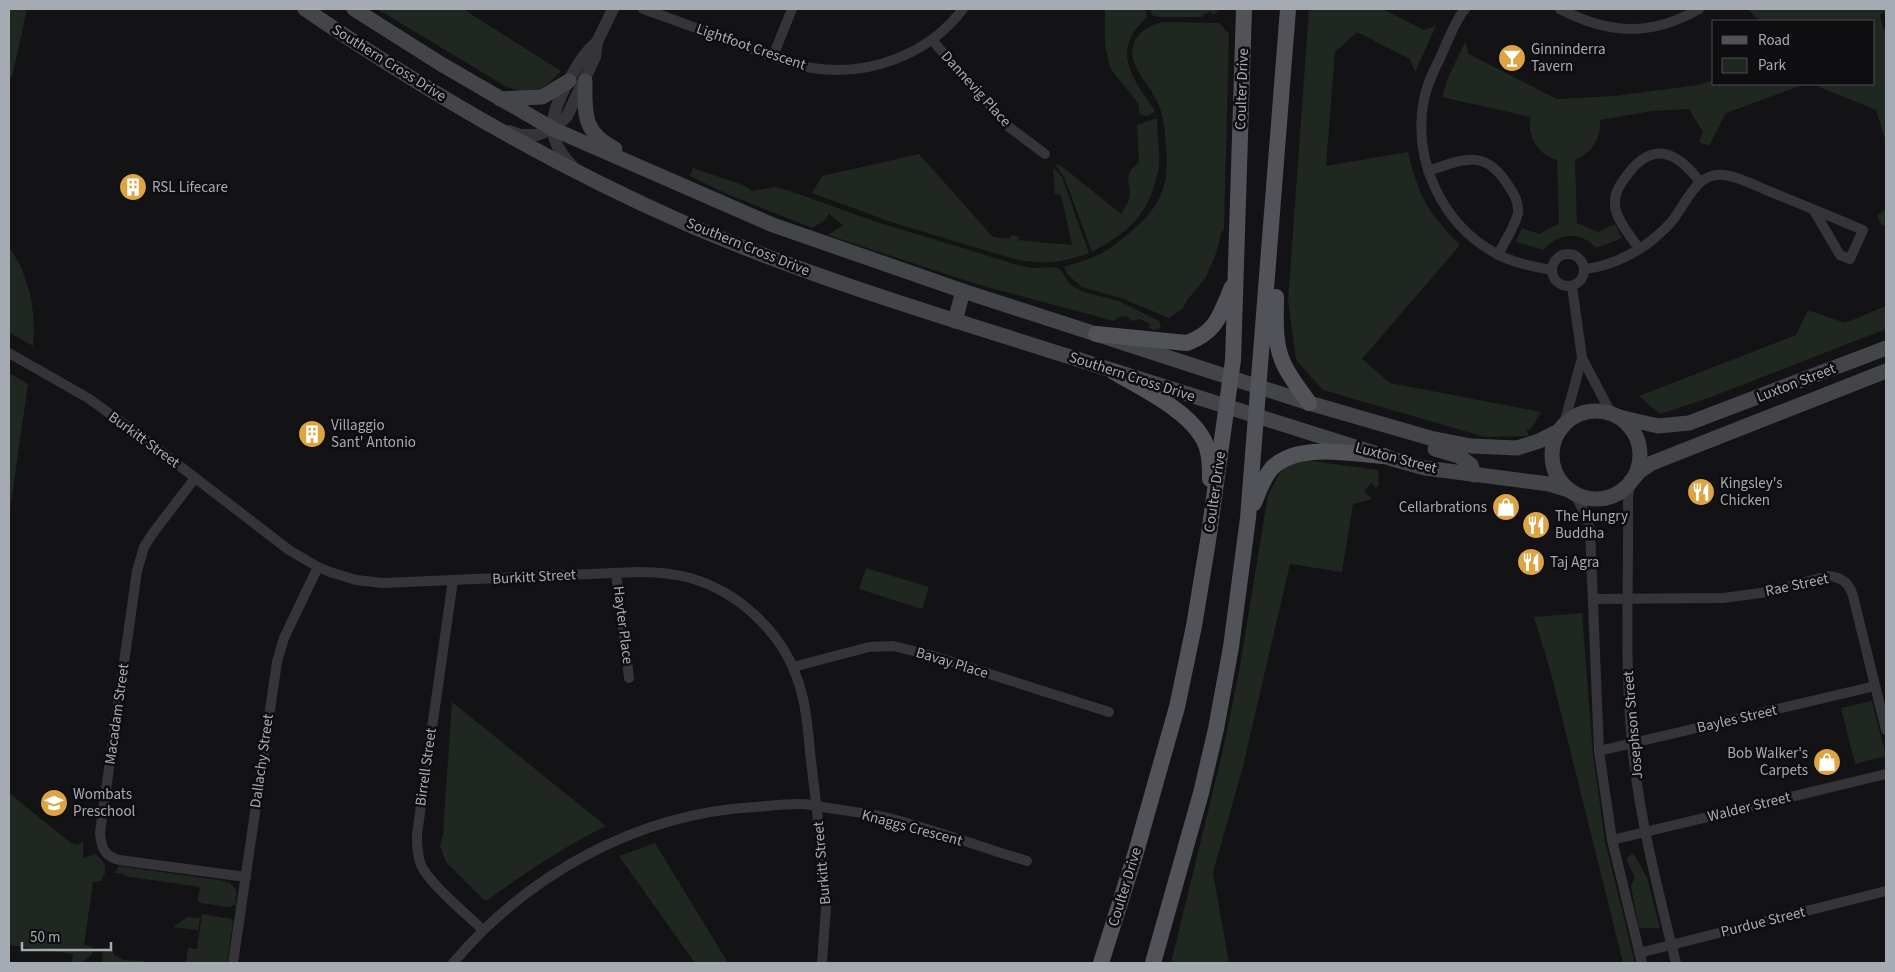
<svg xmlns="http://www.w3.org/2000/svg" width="1895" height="972" font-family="'Source Sans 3',sans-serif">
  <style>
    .green { fill: #202620 }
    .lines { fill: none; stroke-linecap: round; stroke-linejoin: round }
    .minor { stroke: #353539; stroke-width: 10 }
    .tertiary { stroke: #353539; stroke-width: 12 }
    .secondary { stroke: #434549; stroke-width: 15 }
    .primary { stroke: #515358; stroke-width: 16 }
    .labels { text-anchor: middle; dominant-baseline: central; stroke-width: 5; stroke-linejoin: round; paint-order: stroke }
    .street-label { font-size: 15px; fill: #a6abb3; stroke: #0e0e10 }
    .poi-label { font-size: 15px; fill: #a6abb3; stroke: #0e0e10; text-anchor: start }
  </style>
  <rect width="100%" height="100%" fill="#131315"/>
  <g class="green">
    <polygon points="9,9 27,9 13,73 9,81"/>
    <path d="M 377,9 L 463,9 L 561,71 C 553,81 537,94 524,92 C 517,91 511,88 505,86 Z"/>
    <path d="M 1105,9 L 1145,9 L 1147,16 C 1142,24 1134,28 1131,37 C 1118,65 1141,89 1155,111 L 1148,116 L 1140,115 L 1138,103 L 1110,68 L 1105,45 Z"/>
    <polygon points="1150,9 1220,9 1213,15 1210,11 1201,17 1158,17 1152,15"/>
    <path d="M 1309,9 L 1383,9 L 1424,30 L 1436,26 L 1415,72 L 1410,59 L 1357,32 L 1335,52 L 1326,166 L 1408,152 C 1419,197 1428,213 1460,245 L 1362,359 L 1390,383 L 1541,412 L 1531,429 L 1526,429 L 1529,436 L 1485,437 L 1323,390 L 1296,360 L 1288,300 Z"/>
    <polygon points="1748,9 1788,9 1792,10 1795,9 1886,9 1886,13 1880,14 1883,28 1886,30 1886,143 1876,110 1812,84 1874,84 1874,21 1759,21"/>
    <path d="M 1164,22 L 1219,23 L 1229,34 L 1224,228 L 1221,233 L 1217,251 L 1205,279 L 1187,300 L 1182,309 L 1169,318 L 1121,298 L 1082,287 L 1067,274 L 1064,267 C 1076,263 1088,260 1100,254 C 1110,249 1119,241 1128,234 C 1160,208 1170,187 1166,145 C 1165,133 1164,120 1160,108 C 1154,89 1137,77 1133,58 C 1129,38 1146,25 1164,22 Z"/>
    <path d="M 1465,42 L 1469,54 L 1557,99 L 1614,96 L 1699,85 L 1714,80 L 1714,84 L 1805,84 L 1726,113 L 1709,146 L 1699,142 L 1703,132 L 1689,109 L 1652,111 L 1600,120 C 1601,139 1592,153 1575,160 L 1577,223 L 1598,232 L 1615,224 L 1622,238 L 1596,248 C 1580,230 1558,233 1543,250 L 1516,242 L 1522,228 L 1540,234 L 1549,228 L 1559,224 L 1557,160 C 1537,154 1528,138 1530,117 L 1442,97 L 1448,78 Z"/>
    <path d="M 1157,118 C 1157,133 1160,150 1159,165 C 1159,171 1156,177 1155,183 C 1145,219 1123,235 1092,252 L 1064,177 L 1056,166 L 1058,164 L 1064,168 L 1121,214 C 1124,209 1128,204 1129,199 C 1133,183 1120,177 1139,162 L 1137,125 Z"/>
    <path d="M 919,154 L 993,237 L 1009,239 L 1012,235 L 1019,237 L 1018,240 L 1072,245 L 1061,195 L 1055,194 L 1053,169 L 1054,168 L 1062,177 L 1089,253 C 1063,263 1041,265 1014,259 L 894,223 L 812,193 L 822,176 Z"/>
    <polygon points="693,168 743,185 752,191 775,187 787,190 877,222 1018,265 1032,268 1055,267 1060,269 1069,283 1074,287 1084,292 1119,301 1159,321 1161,328 1154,330 1149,328 1150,324 1140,319 1132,321 1126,316 1118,317 1114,321 976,284 828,235 843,225 829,214 825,220 812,228 727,194 690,176"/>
    <polygon points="1886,209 1886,224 1882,226 1877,215"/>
    <path d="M 9,247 C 30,277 36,310 33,346 L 9,332 Z"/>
    <polygon points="1886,306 1886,329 1711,397 1660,414 1639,396 1796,335 1808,310 1845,323"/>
    <polygon points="9,373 28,384 9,517"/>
    <polygon points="1305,460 1378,470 1379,484 1376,488 1371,483 1364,491 1372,499 1353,504 1342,572 1290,564 1243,766 1213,873 1229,963 1171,963 1222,754 1239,672 1268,495 1280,473 1289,464"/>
    <polygon points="866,568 929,587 922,609 859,589"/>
    <polygon points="1582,613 1593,755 1605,841 1635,963 1623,963 1551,673 1534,617"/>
    <polygon points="1872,701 1886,756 1855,764 1841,708"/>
    <path d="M 452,702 L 606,826 C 564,847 526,872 488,900 L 484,900 L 446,862 L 440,846 L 443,833 Z"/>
    <polygon points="9,793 71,843 78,845 83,841 83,858 96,854 105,864 105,873 101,881 93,882 84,945 93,947 92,954 82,963 72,963 73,954 9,945"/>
    <polygon points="655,843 728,963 695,963 619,856"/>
    <polygon points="1633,853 1647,877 1660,928 1639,928 1631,886 1635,878 1626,859"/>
    <polygon points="119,866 225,881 227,884 228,881 236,889 237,897 235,897 235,899 236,900 236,905 228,907 201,903 198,901 200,887 124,876 124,874 114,873"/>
    <polygon points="202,914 232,919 233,922 227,963 186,963 188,948 197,949"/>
    <polygon points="187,917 200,918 198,930 173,927"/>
    <polygon points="103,948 112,949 114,955 124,960 143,961 145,963 102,963"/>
  </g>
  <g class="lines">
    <g class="minor">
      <path d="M 643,9 C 678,21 712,34 747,47 C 768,54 789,64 812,68 C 868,77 928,55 963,9"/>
      <path d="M 1465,9 C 1454,22 1448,41 1441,56 C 1434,70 1427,84 1424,99 C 1412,160 1442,225 1497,254 C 1514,263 1533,267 1552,270"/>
      <path d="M 1560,9 C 1608,34 1651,37 1699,9"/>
      <polyline points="932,40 1009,127 1045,154"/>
      <polyline points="773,56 792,9"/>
      <path d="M 1428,171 C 1462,160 1484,147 1508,185 C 1514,194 1519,202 1518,213 C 1515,227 1504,242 1498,255"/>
      <path d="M 1639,249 C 1631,236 1617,221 1615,206 C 1614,194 1619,186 1625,178 C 1651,140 1676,150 1700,182"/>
      <circle cx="1568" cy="270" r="16"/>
      <path d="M 1585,269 C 1611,266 1640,252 1659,234 C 1666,228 1673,221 1677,214 C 1689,197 1699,172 1724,175 C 1740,177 1756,186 1771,192 C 1801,204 1832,217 1863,230 L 1850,259 L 1840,255 L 1813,209"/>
      <polyline points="1572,286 1582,358 1611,413"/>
      <path d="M 9,353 L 88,398 L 146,440 L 289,550 L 318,567 L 330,572 L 356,580 L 383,583 L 637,572 C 655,572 672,573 690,578 C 737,591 781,631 797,678 C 807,705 808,733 811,761 C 816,802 821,844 826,886 L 826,907 L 822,963"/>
      <polyline points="1564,424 1582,358"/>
      <path d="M 195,478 L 153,533 L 144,547 L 137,571 L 100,832 C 101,847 104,856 119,860 L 246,877"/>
      <path d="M 1630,482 L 1628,499 C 1629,580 1624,662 1632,743 C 1639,818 1658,890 1676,963"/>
      <polyline points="1574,493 1587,517 1590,530 1599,751 1612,840 1642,963"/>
      <polyline points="616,573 629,678"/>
      <path d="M 453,580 L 417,834 C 417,845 417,855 421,865 C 429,883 467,915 483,930"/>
      <path d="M 1593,599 L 1723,598 L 1768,592 L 1828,576 C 1842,577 1849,583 1853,596 L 1886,730"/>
      <polyline points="793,667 869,647 893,646 930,655 1109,712"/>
      <polyline points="1599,751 1875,686"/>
      <polyline points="1612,840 1886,774"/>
      <polyline points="1639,953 1886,891"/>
      <polyline points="233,963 277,662 284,638 318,567"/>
      <path d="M 453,963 C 528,874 637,814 754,807 C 771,806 795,802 811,805 C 837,810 863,812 889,818 C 935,830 981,847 1027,861"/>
    </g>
    <g class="tertiary">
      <polyline points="509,131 520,135 536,135 553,129 567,116 595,57 597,42 613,9"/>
      <path d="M 574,168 C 543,137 550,115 569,80 C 578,65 583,54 597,42"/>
    </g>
    <g class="secondary">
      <path d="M 305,9 C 427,92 554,166 689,225 C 792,269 898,303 1004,336 C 1134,378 1266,418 1396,460 L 1425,468 L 1549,484 L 1569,490"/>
      <polyline points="354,9 441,64 553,129 773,225 963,291 1309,403 1430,438 1471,446 1517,448 1539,441 1559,431"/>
      <path d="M 585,81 C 585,113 582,132 615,149"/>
      <polyline points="500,99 542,97 569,81"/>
      <polyline points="955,321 963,291"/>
      <circle cx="1596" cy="455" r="44"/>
      <polyline points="1619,417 1658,426 1689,423 1886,348"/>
      <polyline points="1435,449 1459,456 1471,465 1474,475"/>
      <polyline points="1631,481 1640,471 1652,463 1886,371"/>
    </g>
    <g class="primary">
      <path d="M 1276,297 C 1276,317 1274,341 1282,360 C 1288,376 1300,389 1309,403"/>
      <path d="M 1096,334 L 1187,343 C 1217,332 1220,315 1232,287"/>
      <path d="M 1114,372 C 1141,388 1187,410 1202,437 C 1210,449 1210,465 1210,479"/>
      <path d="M 1254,503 C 1259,491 1263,478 1272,468 C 1298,442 1350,454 1384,456"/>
      <polyline points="1101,963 1136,852 1177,707 1194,626 1208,541 1233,360 1244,9"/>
      <polyline points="1153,963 1201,793 1216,729 1231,647 1248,518 1288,9"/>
    </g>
  </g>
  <defs>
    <g id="bar-disc" transform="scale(1.4375)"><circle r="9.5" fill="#dda443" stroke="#0e0e10"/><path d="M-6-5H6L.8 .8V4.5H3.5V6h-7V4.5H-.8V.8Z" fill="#fff"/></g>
    <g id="building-disc" transform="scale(1.4375)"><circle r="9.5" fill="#dda443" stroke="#0e0e10"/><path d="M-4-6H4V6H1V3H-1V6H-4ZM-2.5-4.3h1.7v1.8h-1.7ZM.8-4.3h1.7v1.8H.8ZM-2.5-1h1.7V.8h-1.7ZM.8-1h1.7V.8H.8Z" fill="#fff"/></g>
    <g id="restaurant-disc" transform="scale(1.4375)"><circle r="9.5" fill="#dda443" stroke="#0e0e10"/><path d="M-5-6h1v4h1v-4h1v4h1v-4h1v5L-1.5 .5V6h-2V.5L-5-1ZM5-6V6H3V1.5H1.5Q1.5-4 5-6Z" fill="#fff"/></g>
    <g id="shop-disc" transform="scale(1.4375)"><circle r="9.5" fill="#dda443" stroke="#0e0e10"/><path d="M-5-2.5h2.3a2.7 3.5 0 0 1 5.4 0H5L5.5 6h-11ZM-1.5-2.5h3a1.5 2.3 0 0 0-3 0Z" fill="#fff"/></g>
    <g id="school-disc" transform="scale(1.4375)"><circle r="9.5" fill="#dda443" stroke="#0e0e10"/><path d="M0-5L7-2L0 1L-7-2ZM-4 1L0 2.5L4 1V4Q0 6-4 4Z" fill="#fff"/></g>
  </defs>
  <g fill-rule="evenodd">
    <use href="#bar-disc" x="1512" y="58"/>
    <use href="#building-disc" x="133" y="187"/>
    <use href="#building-disc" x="312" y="434"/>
    <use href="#restaurant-disc" x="1701" y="492"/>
    <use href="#shop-disc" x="1506" y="507"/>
    <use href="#restaurant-disc" x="1536" y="525"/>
    <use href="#restaurant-disc" x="1531" y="562"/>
    <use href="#shop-disc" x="1827" y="762"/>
    <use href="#school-disc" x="54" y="803"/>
  </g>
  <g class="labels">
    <g class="street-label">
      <text transform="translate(751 47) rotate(19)">Lightfoot Crescent</text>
      <text transform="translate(389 63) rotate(32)">Southern Cross Drive</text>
      <text transform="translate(976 89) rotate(48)">Dannevig Place</text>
      <text transform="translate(1242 89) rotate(-88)">Coulter Drive</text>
      <text transform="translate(748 247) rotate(22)">Southern Cross Drive</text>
      <text transform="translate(1132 377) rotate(18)">Southern Cross Drive</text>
      <text transform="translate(1796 383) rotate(-21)">Luxton Street</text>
      <text transform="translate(144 440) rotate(36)">Burkitt Street</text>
      <text transform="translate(1396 458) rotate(15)">Luxton Street</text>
      <text transform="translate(1215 492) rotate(-82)">Coulter Drive</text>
      <text transform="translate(534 577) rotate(-3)">Burkitt Street</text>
      <text transform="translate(1797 585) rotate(-12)">Rae Street</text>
      <text transform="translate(623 625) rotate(83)">Hayter Place</text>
      <text transform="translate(952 663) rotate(17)">Bavay Place</text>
      <text transform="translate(117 714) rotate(-82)">Macadam Street</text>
      <text transform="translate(1737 719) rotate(-13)">Bayles Street</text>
      <text transform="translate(1633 725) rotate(-95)">Josephson Street</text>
      <text transform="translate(262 761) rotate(-82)">Dallachy Street</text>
      <text transform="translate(426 767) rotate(-82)">Birrell Street</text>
      <text transform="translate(1749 807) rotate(-14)">Walder Street</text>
      <text transform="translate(912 828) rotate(15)">Knaggs Crescent</text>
      <text transform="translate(822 863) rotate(-95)">Burkitt Street</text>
      <text transform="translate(1125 887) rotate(-73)">Coulter Drive</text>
      <text transform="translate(1763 922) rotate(-14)">Purdue Street</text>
    </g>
    <g class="poi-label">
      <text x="1531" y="49">Ginninderra<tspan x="1531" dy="17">Tavern</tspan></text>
      <text x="152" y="187">RSL Lifecare</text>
      <text x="331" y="425">Villaggio<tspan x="331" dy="17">Sant' Antonio</tspan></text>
      <text x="1720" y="483">Kingsley's<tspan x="1720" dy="17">Chicken</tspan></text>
      <text x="1487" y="507" text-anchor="end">Cellarbrations</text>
      <text x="1555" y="516">The Hungry<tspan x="1555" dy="17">Buddha</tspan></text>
      <text x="1550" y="562">Taj Agra</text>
      <text x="1808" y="753" text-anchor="end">Bob Walker's<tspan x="1808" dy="17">Carpets</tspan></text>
      <text x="73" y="794">Wombats<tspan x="73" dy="17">Preschool</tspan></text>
    </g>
  </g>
  <rect width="1895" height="972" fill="none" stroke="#a6abb3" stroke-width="20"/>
  <rect x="1712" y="20" width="162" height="65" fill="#0e0e10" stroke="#4b4d51"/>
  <rect x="1722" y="36" width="25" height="8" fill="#515358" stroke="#4b4d51"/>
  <text x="1758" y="45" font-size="15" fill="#a6abb3">Road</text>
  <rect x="1722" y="58" width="25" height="15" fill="#202620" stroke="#4b4d51"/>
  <text x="1758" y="70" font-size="15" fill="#a6abb3">Park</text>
  <path d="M22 942v8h89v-8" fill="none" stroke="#a6abb3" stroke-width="2.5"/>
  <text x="30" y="942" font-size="15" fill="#a6abb3" stroke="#0e0e10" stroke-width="4" paint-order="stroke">50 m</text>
</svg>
